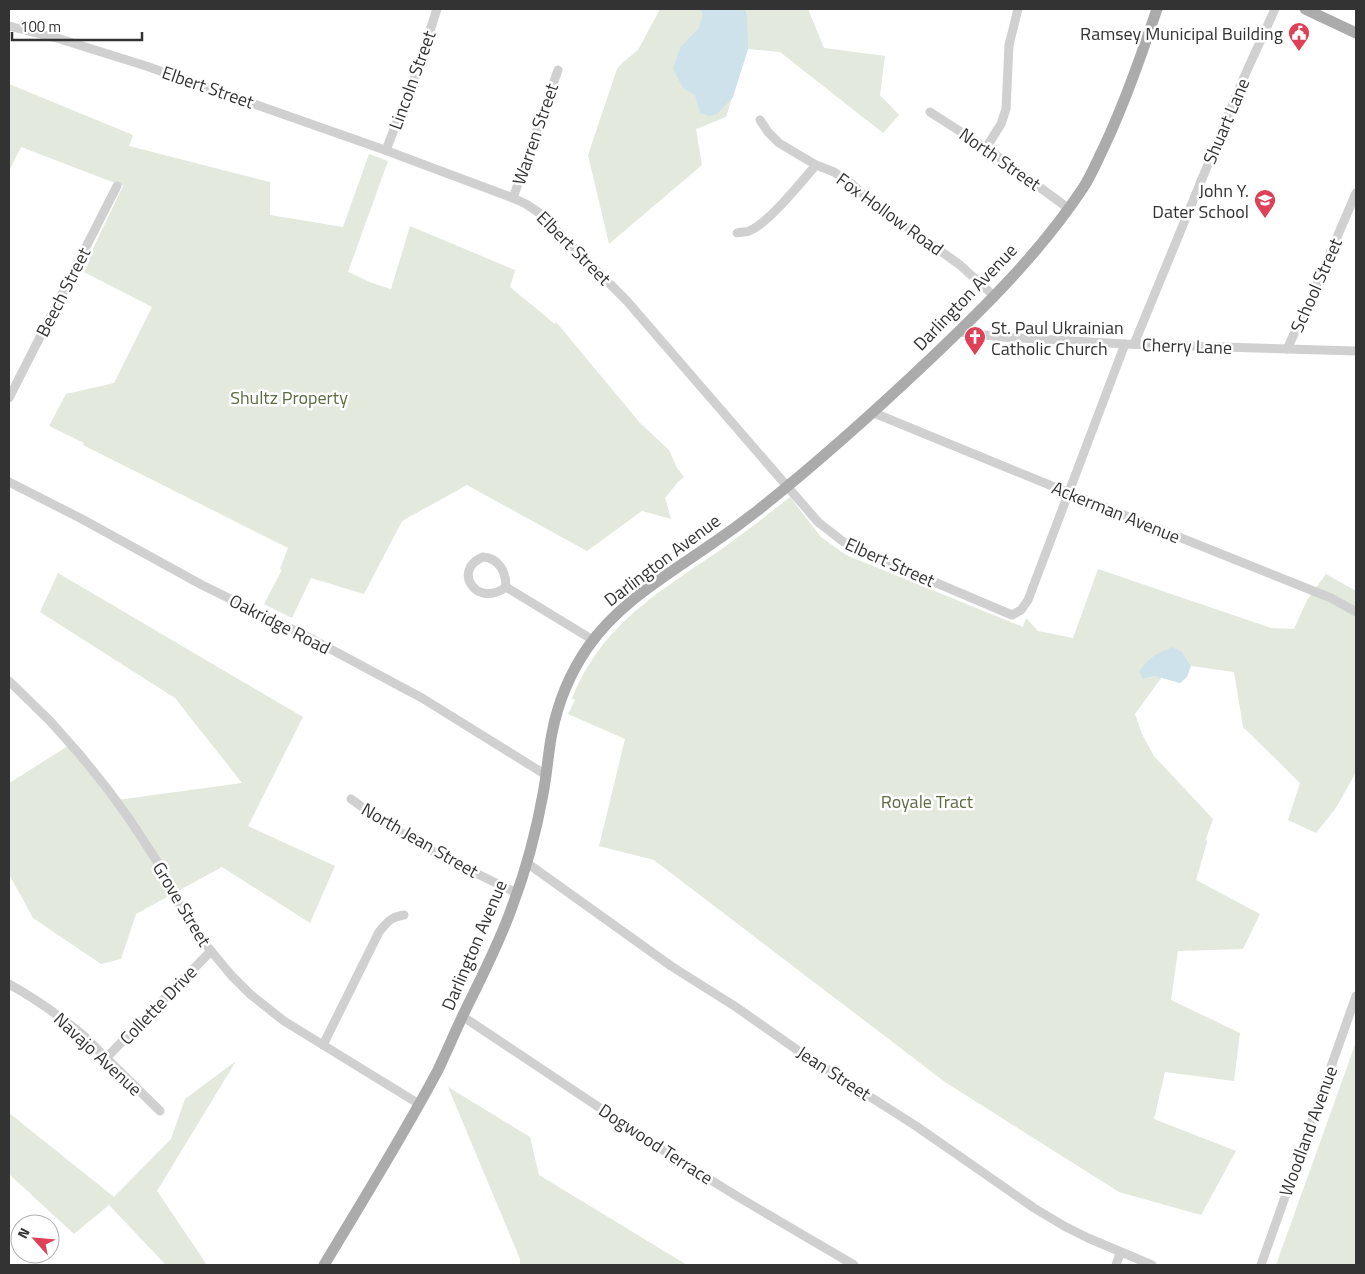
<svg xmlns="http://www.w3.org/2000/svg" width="1365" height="1274" font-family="'Titillium Web',sans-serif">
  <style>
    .green { fill: #e3e9dc }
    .water { fill: #cde2ea }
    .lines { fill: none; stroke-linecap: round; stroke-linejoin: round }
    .minor { stroke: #d0d0d0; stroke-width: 9 }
    .major { stroke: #ababab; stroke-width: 11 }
    .labels { text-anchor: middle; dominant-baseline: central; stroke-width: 5; stroke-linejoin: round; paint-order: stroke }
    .poi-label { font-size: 18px; fill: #333; stroke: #fff; text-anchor: end }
    .street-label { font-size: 18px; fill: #333; stroke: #fff }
    .park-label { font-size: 18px; fill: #596d41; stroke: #fff }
  </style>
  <rect width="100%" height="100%" fill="#fff"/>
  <g class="green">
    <polygon points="660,9 808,9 824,48 885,56 880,95 899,115 883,133 780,52 748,49 726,117 696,129 702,165 609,244 588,155 617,69 622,63 638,50"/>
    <polygon points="9,84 133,135 129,146 270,182 270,215 343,227 369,154 388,161 348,272 372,283 391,289 410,226 515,270 510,287 555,324 556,322 640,423 669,450 677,468 684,477 678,482 665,498 671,519 642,511 587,551 467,485 402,521 364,594 311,578 292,618 264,604 282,570 280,569 288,548 83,445 84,443 49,426 66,394 114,383 152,307 84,272 90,260 88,259 123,186 21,147 9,171"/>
    <path d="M 790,497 L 821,537 L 846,555 L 1023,627 L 1026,618 L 1038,631 L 1073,638 L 1098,569 L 1271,628 L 1294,629 L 1307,600 L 1326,574 L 1356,591 L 1356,772 L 1336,808 L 1316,833 L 1288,820 L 1300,783 L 1243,727 L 1234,672 L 1191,666 L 1183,653 L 1143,679 L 1155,676 L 1162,677 L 1135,714 L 1142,734 L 1154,756 L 1213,819 L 1206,839 L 1207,842 L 1196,880 L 1260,914 L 1243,949 L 1178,951 L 1171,1000 L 1240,1033 L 1234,1081 L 1165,1072 L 1154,1119 L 1236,1151 L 1201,1215 L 1119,1192 L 945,1082 L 654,860 L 599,846 L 625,739 L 568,714 L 575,700 L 572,698 C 599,632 645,601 701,563 C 732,543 761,520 790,497 Z"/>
    <polygon points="58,573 303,717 248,826 335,866 310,923 222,867 136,914 121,959 101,964 33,918 9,874 9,782 11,782 71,744 117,800 242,783 175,698 40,612"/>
    <polygon points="1356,1042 1356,1265 1276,1265"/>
    <polygon points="236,1061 157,1191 207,1265 166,1265 109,1205 74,1234 9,1174 9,1113 114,1197 171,1139 185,1099"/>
    <polygon points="448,1087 530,1137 539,1175 687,1265 520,1265 520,1259"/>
  </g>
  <g class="water">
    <polygon points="700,9 745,9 747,16 748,49 733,97 717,114 709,116 700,113 695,95 683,88 673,69 680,48 699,28 703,14"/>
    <path d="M 1173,647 L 1183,653 L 1191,666 L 1187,677 L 1180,683 L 1155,676 L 1143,679 L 1139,672 C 1147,658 1158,653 1173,647 Z"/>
  </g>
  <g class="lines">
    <g class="minor">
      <polyline points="9,26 60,39 146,66 382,149 513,198 526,204 538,212 626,300 818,522 841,540 854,548 1012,615 1021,610 1028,600 1125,344"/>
      <polyline points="930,112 986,148 1068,208"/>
      <polyline points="760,120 768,132 779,143 816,165 834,172 852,184 868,199 960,265 994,296"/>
      <polyline points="986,148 1001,124 1006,109 1009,45 1018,9"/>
      <polyline points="386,150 417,71 437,9"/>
      <polyline points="513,198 558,70"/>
      <path d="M 737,233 C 741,232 746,232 749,231 C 768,224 802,181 816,165"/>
      <polyline points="959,332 1002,337 1125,344 1356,351"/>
      <polyline points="1134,344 1244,77 1275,9"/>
      <polyline points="1287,349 1313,293 1356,193"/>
      <polyline points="9,398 117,186"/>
      <polyline points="874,413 1069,493 1331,598 1356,612"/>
      <polyline points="9,482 80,518 202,585 308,637 422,698 546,775"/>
      <path d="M 483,557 C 499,558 506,572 506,587 C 477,609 451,570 483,557 Z"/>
      <polyline points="506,587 593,640"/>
      <polyline points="9,681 50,721 81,756 106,787 130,820 160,866 184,913 198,935 231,975 250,994 284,1021 419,1104"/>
      <path d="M 351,799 C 403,838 458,865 517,893"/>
      <polyline points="527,863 671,966 736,1007 803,1054 916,1126 1034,1208 1064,1226 1088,1238 1152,1265"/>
      <path d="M 9,984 C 36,999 60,1016 84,1036 L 160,1111"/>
      <polyline points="462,1016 675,1158 740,1198 854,1265"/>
      <path d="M 323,1045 L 379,932 C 387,922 391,917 404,915"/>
      <polyline points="106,1058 211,951"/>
      <polyline points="1116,1265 1120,1253"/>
      <polyline points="1261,1265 1356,996"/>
    </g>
    <g class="major">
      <polyline points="1305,9 1356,33"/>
      <path d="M 324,1265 C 363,1200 403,1136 438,1070 C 447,1051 455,1032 464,1013 C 481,978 499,944 512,907 C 526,870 536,833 543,794 C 547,774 548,753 552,733 C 558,702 570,673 588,647 C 619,602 669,574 713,543 C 728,533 743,522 757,511 C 816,464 872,414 927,362 C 983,309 1040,253 1083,188 C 1091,176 1097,161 1104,147 C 1125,102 1141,56 1157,9"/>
    </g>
  </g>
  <defs>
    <g id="civic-pin" transform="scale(1.125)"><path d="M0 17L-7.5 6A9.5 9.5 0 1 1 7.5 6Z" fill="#de4058" stroke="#fff"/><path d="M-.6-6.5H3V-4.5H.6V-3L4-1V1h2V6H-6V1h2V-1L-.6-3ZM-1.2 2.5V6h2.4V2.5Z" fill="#fff"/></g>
    <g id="school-pin" transform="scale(1.125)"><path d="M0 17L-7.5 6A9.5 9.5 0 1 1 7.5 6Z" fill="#de4058" stroke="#fff"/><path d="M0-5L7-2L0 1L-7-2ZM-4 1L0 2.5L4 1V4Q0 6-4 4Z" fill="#fff"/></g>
    <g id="church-pin" transform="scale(1.125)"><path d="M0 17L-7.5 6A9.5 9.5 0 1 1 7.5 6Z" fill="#de4058" stroke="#fff"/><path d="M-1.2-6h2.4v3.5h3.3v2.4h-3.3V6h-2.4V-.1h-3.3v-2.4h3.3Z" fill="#fff"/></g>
  </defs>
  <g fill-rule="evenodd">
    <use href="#civic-pin" x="1299" y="33"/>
    <use href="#school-pin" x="1265" y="200"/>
    <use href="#church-pin" x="975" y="337"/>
  </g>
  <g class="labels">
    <g class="poi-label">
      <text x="1283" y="33">Ramsey Municipal Building</text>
      <text x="1249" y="190">John Y.<tspan x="1249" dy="21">Dater School</tspan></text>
      <text x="991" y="327" text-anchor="start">St. Paul Ukrainian<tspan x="991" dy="21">Catholic Church</tspan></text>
    </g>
    <g class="street-label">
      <text transform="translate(412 80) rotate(-70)">Lincoln Street</text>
      <text transform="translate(208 87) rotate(19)">Elbert Street</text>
      <text transform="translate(1226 121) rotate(-67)">Shuart Lane</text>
      <text transform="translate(535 134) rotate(-71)">Warren Street</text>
      <text transform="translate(1000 159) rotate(35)">North Street</text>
      <text transform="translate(890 214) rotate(36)">Fox Hollow Road</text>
      <text transform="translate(574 248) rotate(45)">Elbert Street</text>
      <text transform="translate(1316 285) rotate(-66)">School Street</text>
      <text transform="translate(63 292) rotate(-63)">Beech Street</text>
      <text transform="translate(965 297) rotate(-46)">Darlington Avenue</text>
      <text transform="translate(1187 346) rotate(2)">Cherry Lane</text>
      <text transform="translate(1116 512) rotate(22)">Ackerman Avenue</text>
      <text transform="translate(662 560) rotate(-37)">Darlington Avenue</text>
      <text transform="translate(890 562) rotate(24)">Elbert Street</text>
      <text transform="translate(280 624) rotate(27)">Oakridge Road</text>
      <text transform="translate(420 840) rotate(30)">North Jean Street</text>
      <text transform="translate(182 904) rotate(59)">Grove Street</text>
      <text transform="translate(474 945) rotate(-67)">Darlington Avenue</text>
      <text transform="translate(158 1005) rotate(-46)">Collette Drive</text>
      <text transform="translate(98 1054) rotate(43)">Navajo Avenue</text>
      <text transform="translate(834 1073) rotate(33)">Jean Street</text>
      <text transform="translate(1308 1131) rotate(-70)">Woodland Avenue</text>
      <text transform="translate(656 1144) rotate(33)">Dogwood Terrace</text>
    </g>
    <g class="park-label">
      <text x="289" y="397">Shultz Property</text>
      <text x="927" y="801">Royale Tract</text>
    </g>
  </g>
  <rect width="1365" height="1274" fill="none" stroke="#333333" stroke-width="20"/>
  <g transform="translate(35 1239) rotate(297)"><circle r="24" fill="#ffffff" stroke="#adadad"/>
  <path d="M0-4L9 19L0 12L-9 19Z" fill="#de4058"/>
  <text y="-8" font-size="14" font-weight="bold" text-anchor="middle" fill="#333333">N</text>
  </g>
  <path d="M12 32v8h130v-8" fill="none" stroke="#333333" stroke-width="2.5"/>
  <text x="20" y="32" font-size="15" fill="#333333" stroke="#ffffff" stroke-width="4" paint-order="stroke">100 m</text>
</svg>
